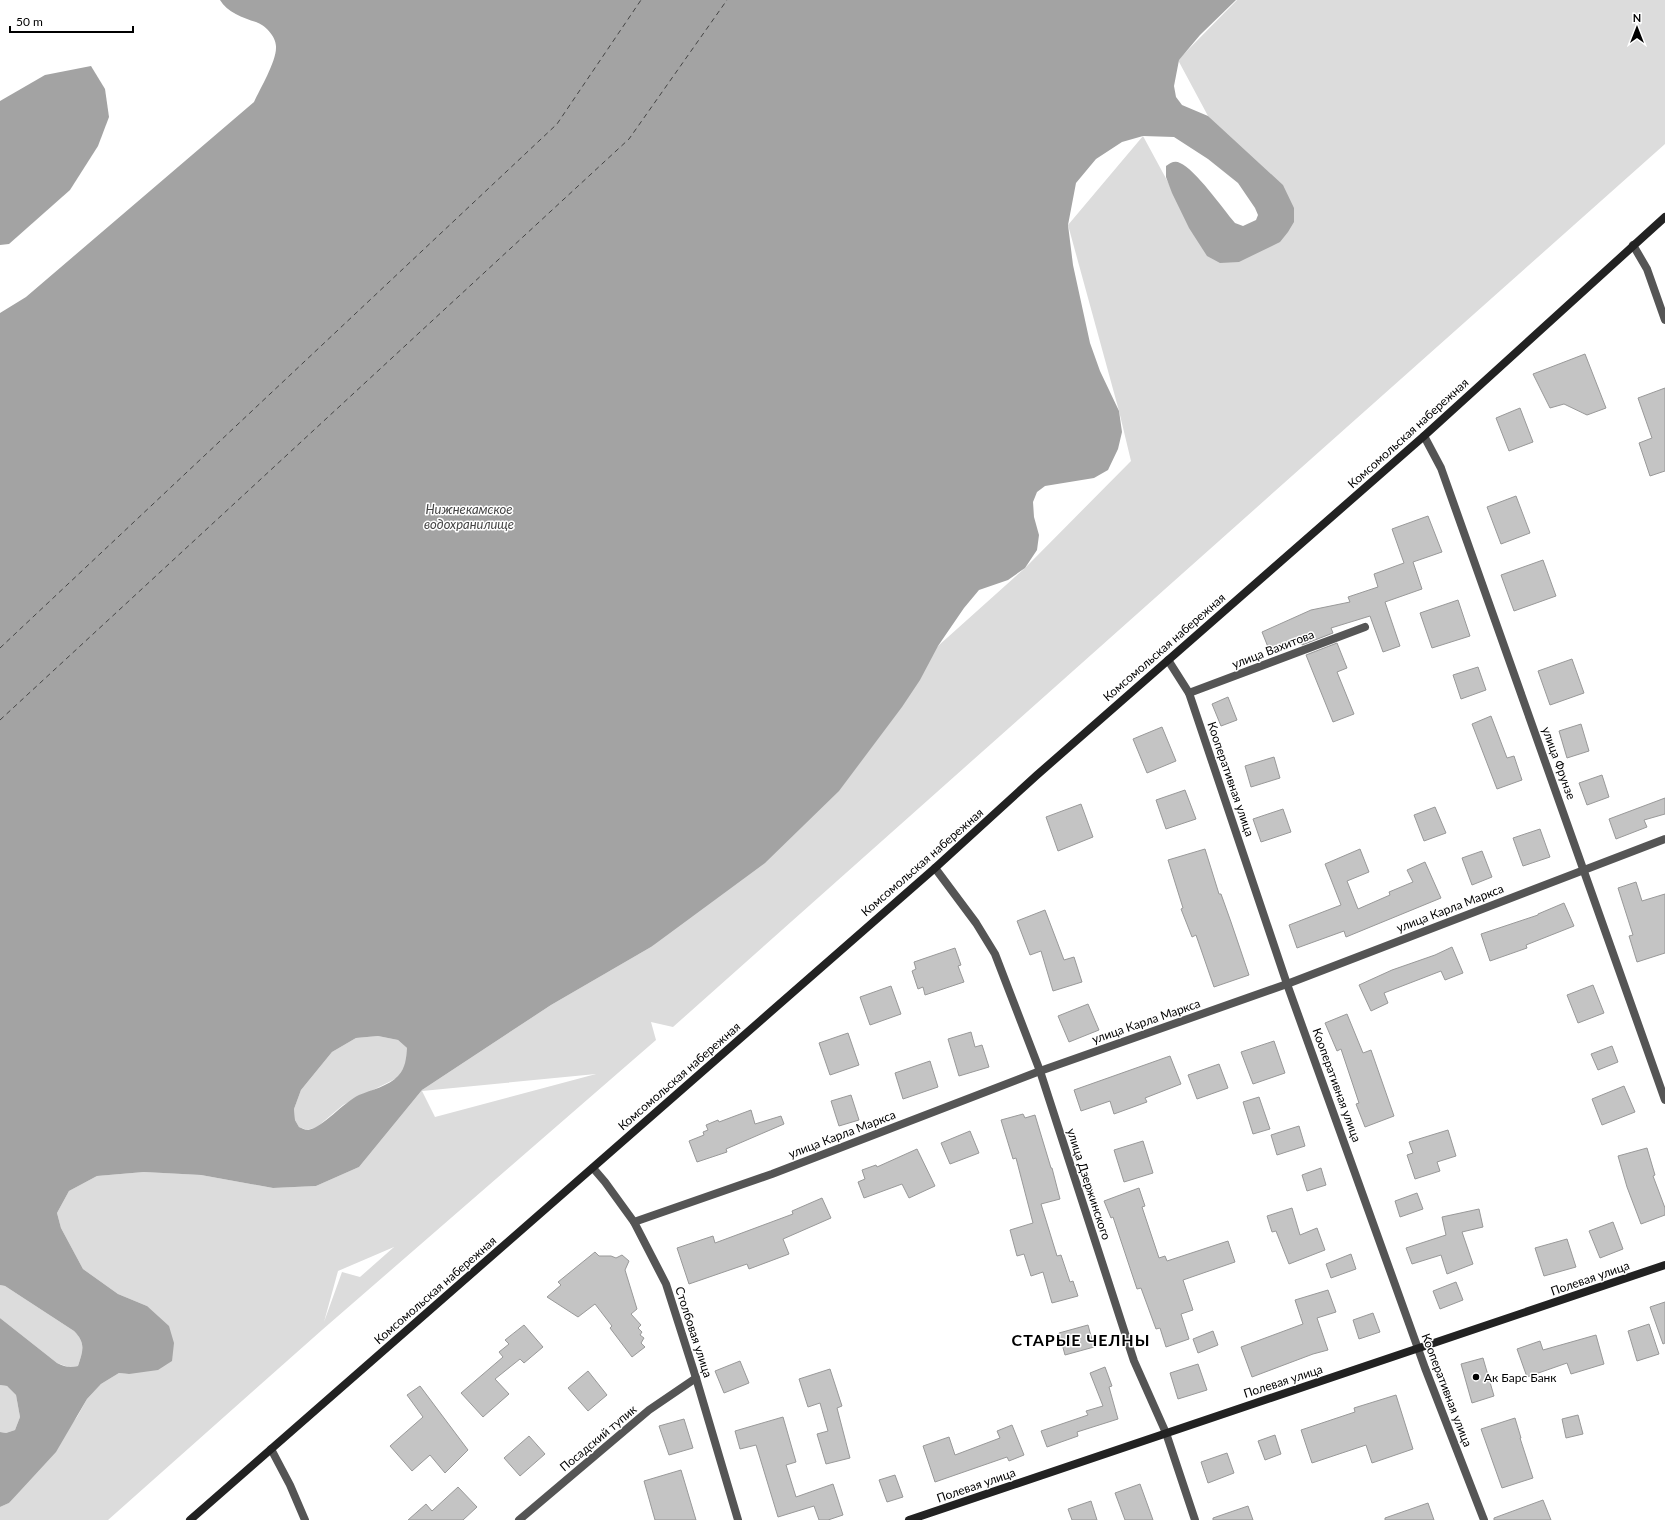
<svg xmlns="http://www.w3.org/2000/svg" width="1665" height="1520" font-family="Lato,sans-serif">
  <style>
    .green { fill: #dcdcdc; fill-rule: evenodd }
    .water { fill: #a3a3a3; fill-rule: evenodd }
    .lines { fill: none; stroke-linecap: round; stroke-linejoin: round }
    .ferry { stroke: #444; stroke-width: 1; stroke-dasharray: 5 4; stroke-linecap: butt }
    .building { fill: #c4c4c4; stroke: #999 }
    .street { stroke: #555; stroke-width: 8 }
    .secondary { stroke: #222; stroke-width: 8 }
    .poi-dot { fill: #000; stroke: #fff; stroke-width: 1.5 }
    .labels { text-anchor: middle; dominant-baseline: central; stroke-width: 3; stroke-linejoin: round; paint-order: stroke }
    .street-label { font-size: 12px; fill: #000; stroke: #fff }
    .poi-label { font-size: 12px; fill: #000; stroke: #fff; text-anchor: start }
    .water-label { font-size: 13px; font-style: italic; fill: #444; stroke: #fff }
    .district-label { font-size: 16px; font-weight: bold; letter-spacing: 1px; fill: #000; stroke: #fff }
  </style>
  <rect width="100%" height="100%" fill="#fff"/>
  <g class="green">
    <path d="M 1237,0 L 1665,0 L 1665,144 L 673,1027 L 651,1022 L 656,1040 L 322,1330 L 108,1520 L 0,1520 L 0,1507 L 9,1503 L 77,1417 L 87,1399 L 101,1384 L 119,1373 L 129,1374 L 147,1306 L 118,1294 L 83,1269 L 61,1228 L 57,1213 L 69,1191 L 97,1176 L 144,1172 L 201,1175 L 273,1188 L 316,1186 L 359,1167 L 422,1090 L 551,1005 L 651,947 L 938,646 L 1025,568 L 1131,461 L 1119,411 L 1068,225 L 1143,136 L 1208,256 L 1293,207 L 1208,116 L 1178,60 ZM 596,1074 L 435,1117 L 422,1091 ZM 394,1247 L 360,1277 L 342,1272 L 324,1322 L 338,1271 Z"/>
    <polygon points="378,1036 398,1040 407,1048 406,1065 397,1078 343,1105 317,1127 307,1130 299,1127 295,1120 294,1109 301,1090 332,1052 356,1038"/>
    <path d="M 0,1285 L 5,1286 L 74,1331 C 86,1343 83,1351 78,1366 L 71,1368 L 57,1363 L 0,1318 Z"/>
    <polygon points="0,1385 7,1386 16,1395 20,1417 15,1430 6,1433 0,1432"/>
  </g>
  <g class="water">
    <path d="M 220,0 L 1236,0 L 1200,35 L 1179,60 L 1174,86 L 1176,97 L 1182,105 L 1208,116 L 1283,185 L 1294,208 L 1294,222 L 1288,232 L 1280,242 L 1239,262 L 1220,263 L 1207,256 L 1189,228 L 1172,193 L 1166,177 L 1166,166 C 1170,163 1175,160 1180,163 C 1195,169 1223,209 1235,223 L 1243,226 L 1256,220 L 1258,215 L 1255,208 L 1238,183 L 1208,159 L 1174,137 L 1143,136 L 1122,142 L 1096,159 L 1076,183 L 1068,225 L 1073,265 L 1090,343 L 1100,371 L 1119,411 L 1122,432 L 1118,449 L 1108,470 L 1094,478 L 1045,486 L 1037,492 L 1033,502 L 1034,517 L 1039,535 L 1037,550 L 1025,568 L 1008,580 L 979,590 L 964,608 L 938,646 L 920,680 L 902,707 L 839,791 L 765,863 L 651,947 L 551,1005 L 422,1090 L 359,1167 L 316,1186 L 273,1188 L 201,1175 L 144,1172 L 97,1176 L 69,1191 L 57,1213 L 61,1228 L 83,1269 L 118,1294 L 147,1306 L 169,1326 L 174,1343 L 172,1361 L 158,1370 L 129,1374 L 119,1373 L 101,1384 L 87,1399 L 56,1452 L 9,1503 L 0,1507 L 0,1432 L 6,1433 L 15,1430 L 20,1417 L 16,1395 L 7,1386 L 0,1385 L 0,1318 L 57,1363 C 65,1367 70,1368 78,1366 C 83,1351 86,1343 74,1331 L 5,1286 L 0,1285 L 0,313 L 26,297 L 254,102 C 260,89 276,62 276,48 C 277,37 265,25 256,22 C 243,18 227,12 220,0 ZM 378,1036 L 398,1040 L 407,1048 C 406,1059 406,1067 398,1076 C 389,1086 371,1090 359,1095 C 344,1102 322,1128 308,1130 C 305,1130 302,1128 299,1127 L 295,1120 L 294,1109 L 301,1090 L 332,1052 L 356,1038 Z"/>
    <polygon points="91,66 105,89 109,117 98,146 70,190 9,244 0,245 0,101 45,75"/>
  </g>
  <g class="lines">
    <g class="ferry">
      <polyline points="0,648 557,124 641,0"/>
      <polyline points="0,720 629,139 727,0"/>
    </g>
  </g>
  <g class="building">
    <polygon points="1585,354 1606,408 1587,415 1564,404 1550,408 1533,374"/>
    <polygon points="1665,388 1665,471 1650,476 1639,443 1652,438 1638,398"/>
    <polygon points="1520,408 1533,442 1509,451 1496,418"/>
    <polygon points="1516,496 1530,533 1501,544 1487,507"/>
    <polygon points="1428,516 1442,552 1413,562 1422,589 1385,602 1400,646 1383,652 1370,616 1331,628 1333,633 1302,645 1300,639 1270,652 1262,632 1311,610 1350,602 1348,597 1378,587 1374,574 1404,563 1392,529"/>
    <polygon points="1543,560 1556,596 1514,611 1501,575"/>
    <polygon points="1458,600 1470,636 1432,648 1420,613"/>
    <polygon points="1337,643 1347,668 1337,672 1354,714 1333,722 1306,655"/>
    <polygon points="1572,659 1584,693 1550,705 1538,671"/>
    <polygon points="1478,667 1486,690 1461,699 1453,675"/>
    <polygon points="1228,697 1237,720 1221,726 1212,704"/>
    <polygon points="1491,716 1507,758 1514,756 1522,780 1497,789 1472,724"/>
    <polygon points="1581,724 1589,751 1567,758 1559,731"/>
    <polygon points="1162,727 1176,761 1147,773 1133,739"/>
    <polygon points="1274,757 1280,778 1251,787 1245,766"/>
    <polygon points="1602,775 1609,797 1587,805 1579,783"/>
    <polygon points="1185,790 1196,819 1166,829 1156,800"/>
    <polygon points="1665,798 1665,814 1644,820 1647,827 1616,839 1609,819"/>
    <polygon points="1081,804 1093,837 1058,851 1046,817"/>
    <polygon points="1435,807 1446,833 1424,841 1414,815"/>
    <polygon points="1283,809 1291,832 1261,842 1253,819"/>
    <polygon points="1540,829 1550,857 1523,866 1513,838"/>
    <polygon points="1205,849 1219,894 1221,894 1231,922 1249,975 1214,987 1196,935 1192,937 1181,909 1183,908 1168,860"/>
    <polygon points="1360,849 1369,872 1347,881 1358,909 1390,895 1389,892 1413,882 1407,870 1425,862 1441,898 1346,937 1344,931 1297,948 1289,925 1341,905 1325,864"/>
    <polygon points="1482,851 1492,877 1472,885 1462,858"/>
    <polygon points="1636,882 1642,901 1665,894 1665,953 1637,962 1629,936 1633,935 1618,888"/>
    <polygon points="1564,903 1574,926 1526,945 1527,948 1490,961 1481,934 1538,915 1538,914"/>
    <polygon points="1045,910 1064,960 1074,957 1082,982 1053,991 1041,951 1030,955 1017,921"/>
    <polygon points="1452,947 1463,973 1445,980 1441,971 1384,993 1388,1003 1371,1011 1359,985 1392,970 1435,955"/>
    <polygon points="955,948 961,965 958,966 964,982 925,995 923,987 918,989 912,971 916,969 914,962"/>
    <polygon points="1593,985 1604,1013 1578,1023 1567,995"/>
    <polygon points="891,986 901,1014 870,1025 860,997"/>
    <polygon points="1088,1004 1099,1030 1069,1042 1058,1016"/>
    <polygon points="1347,1014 1363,1053 1371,1050 1394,1116 1365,1127 1356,1104 1359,1103 1341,1049 1337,1051 1325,1023"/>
    <polygon points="971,1032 975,1047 982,1045 989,1067 959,1076 948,1039"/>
    <polygon points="848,1033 859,1065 830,1075 819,1043"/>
    <polygon points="1274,1041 1285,1073 1253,1084 1241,1052"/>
    <polygon points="1612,1046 1618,1062 1598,1070 1591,1054"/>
    <polygon points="1170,1056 1181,1084 1145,1098 1147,1102 1114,1114 1110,1101 1081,1111 1074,1090"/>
    <polygon points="930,1061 938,1087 903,1099 895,1073"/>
    <polygon points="1219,1064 1228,1088 1197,1099 1188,1075"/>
    <polygon points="1624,1086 1635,1112 1602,1125 1592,1099"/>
    <polygon points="851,1095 859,1120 839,1126 831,1101"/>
    <polygon points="1259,1097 1270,1129 1253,1134 1243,1102"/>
    <polygon points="751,1110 755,1124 781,1116 784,1124 726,1149 727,1152 697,1162 689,1141 704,1135 703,1132 708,1130 706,1125 718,1120 719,1122"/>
    <polygon points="1023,1114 1025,1118 1035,1115 1051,1168 1052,1168 1060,1199 1041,1204 1057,1256 1061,1255 1070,1282 1073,1281 1078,1296 1052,1303 1043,1272 1031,1276 1024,1254 1017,1256 1010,1230 1033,1223 1016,1158 1013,1159 1001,1120"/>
    <polygon points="1299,1126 1305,1146 1277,1155 1271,1135"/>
    <polygon points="1448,1130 1456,1156 1437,1162 1440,1171 1415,1179 1407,1155 1413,1153 1409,1142"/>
    <polygon points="970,1131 979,1153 950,1164 941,1143"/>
    <polygon points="1143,1141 1153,1173 1124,1182 1114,1150"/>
    <polygon points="1647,1148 1655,1175 1653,1176 1665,1208 1665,1215 1641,1224 1627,1187 1618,1156"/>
    <polygon points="917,1149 935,1186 909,1198 902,1184 864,1198 858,1182 865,1179 862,1170 876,1165 877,1167"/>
    <polygon points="1321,1168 1326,1185 1307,1191 1302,1175"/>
    <polygon points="1139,1188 1145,1206 1142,1207 1159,1258 1165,1256 1167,1261 1228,1241 1235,1262 1183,1280 1193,1310 1181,1314 1189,1339 1166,1347 1160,1328 1156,1329 1141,1288 1137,1289 1113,1217 1111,1218 1104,1201"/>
    <polygon points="1417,1193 1423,1209 1400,1217 1395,1201"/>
    <polygon points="822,1198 831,1218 783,1239 789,1254 749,1269 747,1264 689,1284 677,1248 713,1236 715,1243 793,1214 792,1211"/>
    <polygon points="1292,1208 1300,1235 1317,1228 1325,1250 1289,1264 1276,1231 1272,1232 1267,1216"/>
    <polygon points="1479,1209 1483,1227 1462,1232 1473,1264 1447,1274 1441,1255 1412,1264 1406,1248 1446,1235 1442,1217"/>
    <polygon points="1613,1222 1623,1249 1600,1258 1589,1231"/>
    <polygon points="1567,1239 1576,1267 1544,1276 1535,1248"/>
    <polygon points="595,1252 599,1256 611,1256 616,1258 622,1255 629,1261 625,1270 637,1309 631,1314 641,1325 638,1328 642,1332 640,1335 644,1338 641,1343 645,1347 632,1357 610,1328 612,1326 595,1304 578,1317 547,1297 561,1285 558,1282"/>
    <polygon points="1351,1254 1356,1269 1331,1278 1326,1264"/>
    <polygon points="1456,1282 1463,1300 1440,1309 1433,1291"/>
    <polygon points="1328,1290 1336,1312 1317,1318 1328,1350 1313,1354 1252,1377 1241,1347 1303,1324 1295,1300"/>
    <polygon points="1665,1302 1665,1343 1663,1344 1650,1307"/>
    <polygon points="1373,1313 1380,1332 1359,1339 1353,1320"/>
    <polygon points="1649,1324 1659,1354 1637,1361 1628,1331"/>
    <polygon points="524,1325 543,1347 524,1363 520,1359 495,1379 509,1394 483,1417 461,1393 503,1357 499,1352 509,1344 505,1340"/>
    <polygon points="1088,1325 1094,1347 1065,1355 1059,1333"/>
    <polygon points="1213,1331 1218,1345 1198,1353 1193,1339"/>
    <polygon points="1596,1335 1604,1364 1571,1374 1567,1363 1527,1377 1517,1349 1540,1341 1543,1350"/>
    <polygon points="1483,1358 1494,1396 1472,1403 1461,1364"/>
    <polygon points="740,1361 749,1383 724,1393 715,1371"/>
    <polygon points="1198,1364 1207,1390 1178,1399 1170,1373"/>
    <polygon points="1105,1367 1112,1386 1109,1387 1118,1419 1077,1432 1078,1436 1047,1447 1041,1431 1088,1415 1086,1411 1103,1406 1090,1373"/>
    <polygon points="830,1369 842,1406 837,1408 850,1458 826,1464 817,1434 828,1431 820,1403 808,1407 799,1379"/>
    <polygon points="588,1371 607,1395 588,1411 568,1388"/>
    <polygon points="420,1386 468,1450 445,1473 430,1455 412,1471 390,1446 423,1417 407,1395"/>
    <polygon points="1396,1395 1413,1449 1372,1463 1366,1445 1312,1463 1301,1430 1355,1412 1354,1408"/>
    <polygon points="1578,1415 1583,1434 1566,1438 1562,1419"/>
    <polygon points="783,1417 796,1462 786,1465 796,1497 833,1484 843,1515 828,1520 819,1520 814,1506 778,1517 756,1445 740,1449 735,1431"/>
    <polygon points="1515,1418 1521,1438 1520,1438 1533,1478 1502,1488 1481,1429"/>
    <polygon points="684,1419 693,1448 669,1455 659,1426"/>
    <polygon points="1012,1425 1024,1455 1009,1461 1007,1457 935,1482 923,1446 949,1437 955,1455 1000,1438 997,1431"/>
    <polygon points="1275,1435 1281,1454 1265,1460 1258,1441"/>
    <polygon points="529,1436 545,1454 520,1476 504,1458"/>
    <polygon points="1227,1453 1234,1473 1208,1483 1201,1462"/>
    <polygon points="681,1470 696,1520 655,1520 644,1481"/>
    <polygon points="895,1475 903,1497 887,1502 879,1480"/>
    <polygon points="1140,1484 1153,1520 1125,1520 1115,1493"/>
    <polygon points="458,1487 477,1507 463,1520 408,1520 426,1504 432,1511"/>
    <polygon points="1543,1500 1551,1520 1494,1520 1494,1518"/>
    <polygon points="1091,1501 1097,1520 1072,1520 1068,1509"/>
    <polygon points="1428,1503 1434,1520 1385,1520 1385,1518"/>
    <polygon points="1248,1506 1253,1520 1213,1520 1213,1518"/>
  </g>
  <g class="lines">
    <g class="street">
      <polyline points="1633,245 1647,269 1665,320"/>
      <polyline points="1424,436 1441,468 1665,1100"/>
      <polyline points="1168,660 1189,693 1287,984 1425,1368 1484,1520"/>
      <polyline points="1189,693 1365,627"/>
      <polyline points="935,868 976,923 995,954 1040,1071 1134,1361 1166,1433 1195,1520"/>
      <polyline points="593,1168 605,1182 634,1222 666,1284 696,1378 738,1520"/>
      <polyline points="634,1222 772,1174 1040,1071 1287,984 1665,839"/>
      <polyline points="271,1449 290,1485 305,1520"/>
      <polyline points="519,1520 649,1410 696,1378"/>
    </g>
    <g class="secondary">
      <polyline points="190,1520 935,868 1037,775 1424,436 1665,217"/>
      <polyline points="909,1520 1665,1265"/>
    </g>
  </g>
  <circle class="poi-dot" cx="1476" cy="1377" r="4"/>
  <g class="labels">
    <g class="street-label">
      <text transform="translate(1408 433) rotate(-42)">Комсомольская набережная</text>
      <text transform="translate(1164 647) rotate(-41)">Комсомольская набережная</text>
      <text transform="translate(1273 649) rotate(-21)">улица Вахитова</text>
      <text transform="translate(1559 763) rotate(70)">улица Фрунзе</text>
      <text transform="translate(1231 779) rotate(71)">Кооперативная улица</text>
      <text transform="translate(922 862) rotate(-41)">Комсомольская набережная</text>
      <text transform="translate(1450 908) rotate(-21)">улица Карла Маркса</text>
      <text transform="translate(1146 1021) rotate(-19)">улица Карла Маркса</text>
      <text transform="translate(679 1076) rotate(-41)">Комсомольская набережная</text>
      <text transform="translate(1337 1085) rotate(70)">Кооперативная улица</text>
      <text transform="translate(842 1134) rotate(-21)">улица Карла Маркса</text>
      <text transform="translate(1089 1184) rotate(72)">улица Дзержинского</text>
      <text transform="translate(1590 1278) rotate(-19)">Полевая улица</text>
      <text transform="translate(435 1290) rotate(-41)">Комсомольская набережная</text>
      <text transform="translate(694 1332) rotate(72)">Столбовая улица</text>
      <text transform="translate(1283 1381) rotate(-18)">Полевая улица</text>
      <text transform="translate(1447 1390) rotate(69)">Кооперативная улица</text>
      <text transform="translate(598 1438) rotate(-40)">Посадский тупик</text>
      <text transform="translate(976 1485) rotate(-19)">Полевая улица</text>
    </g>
    <g class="poi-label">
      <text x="1484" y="1377">Ак Барс Банк</text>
    </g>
    <g class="water-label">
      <text x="469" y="509">Нижнекамское<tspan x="469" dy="15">водохранилище</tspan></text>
    </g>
    <g class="district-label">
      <text x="1081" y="1339">СТАРЫЕ ЧЕЛНЫ</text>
    </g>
  </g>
  <g transform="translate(1637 28)" stroke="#ffffff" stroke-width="3" paint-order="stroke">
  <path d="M0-3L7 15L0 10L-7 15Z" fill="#000000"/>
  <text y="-6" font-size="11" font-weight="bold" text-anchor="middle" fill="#000000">N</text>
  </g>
  <path d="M10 26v6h123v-6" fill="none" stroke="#000000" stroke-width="2"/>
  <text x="16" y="26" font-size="12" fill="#000000" stroke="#ffffff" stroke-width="3" paint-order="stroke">50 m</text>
</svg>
